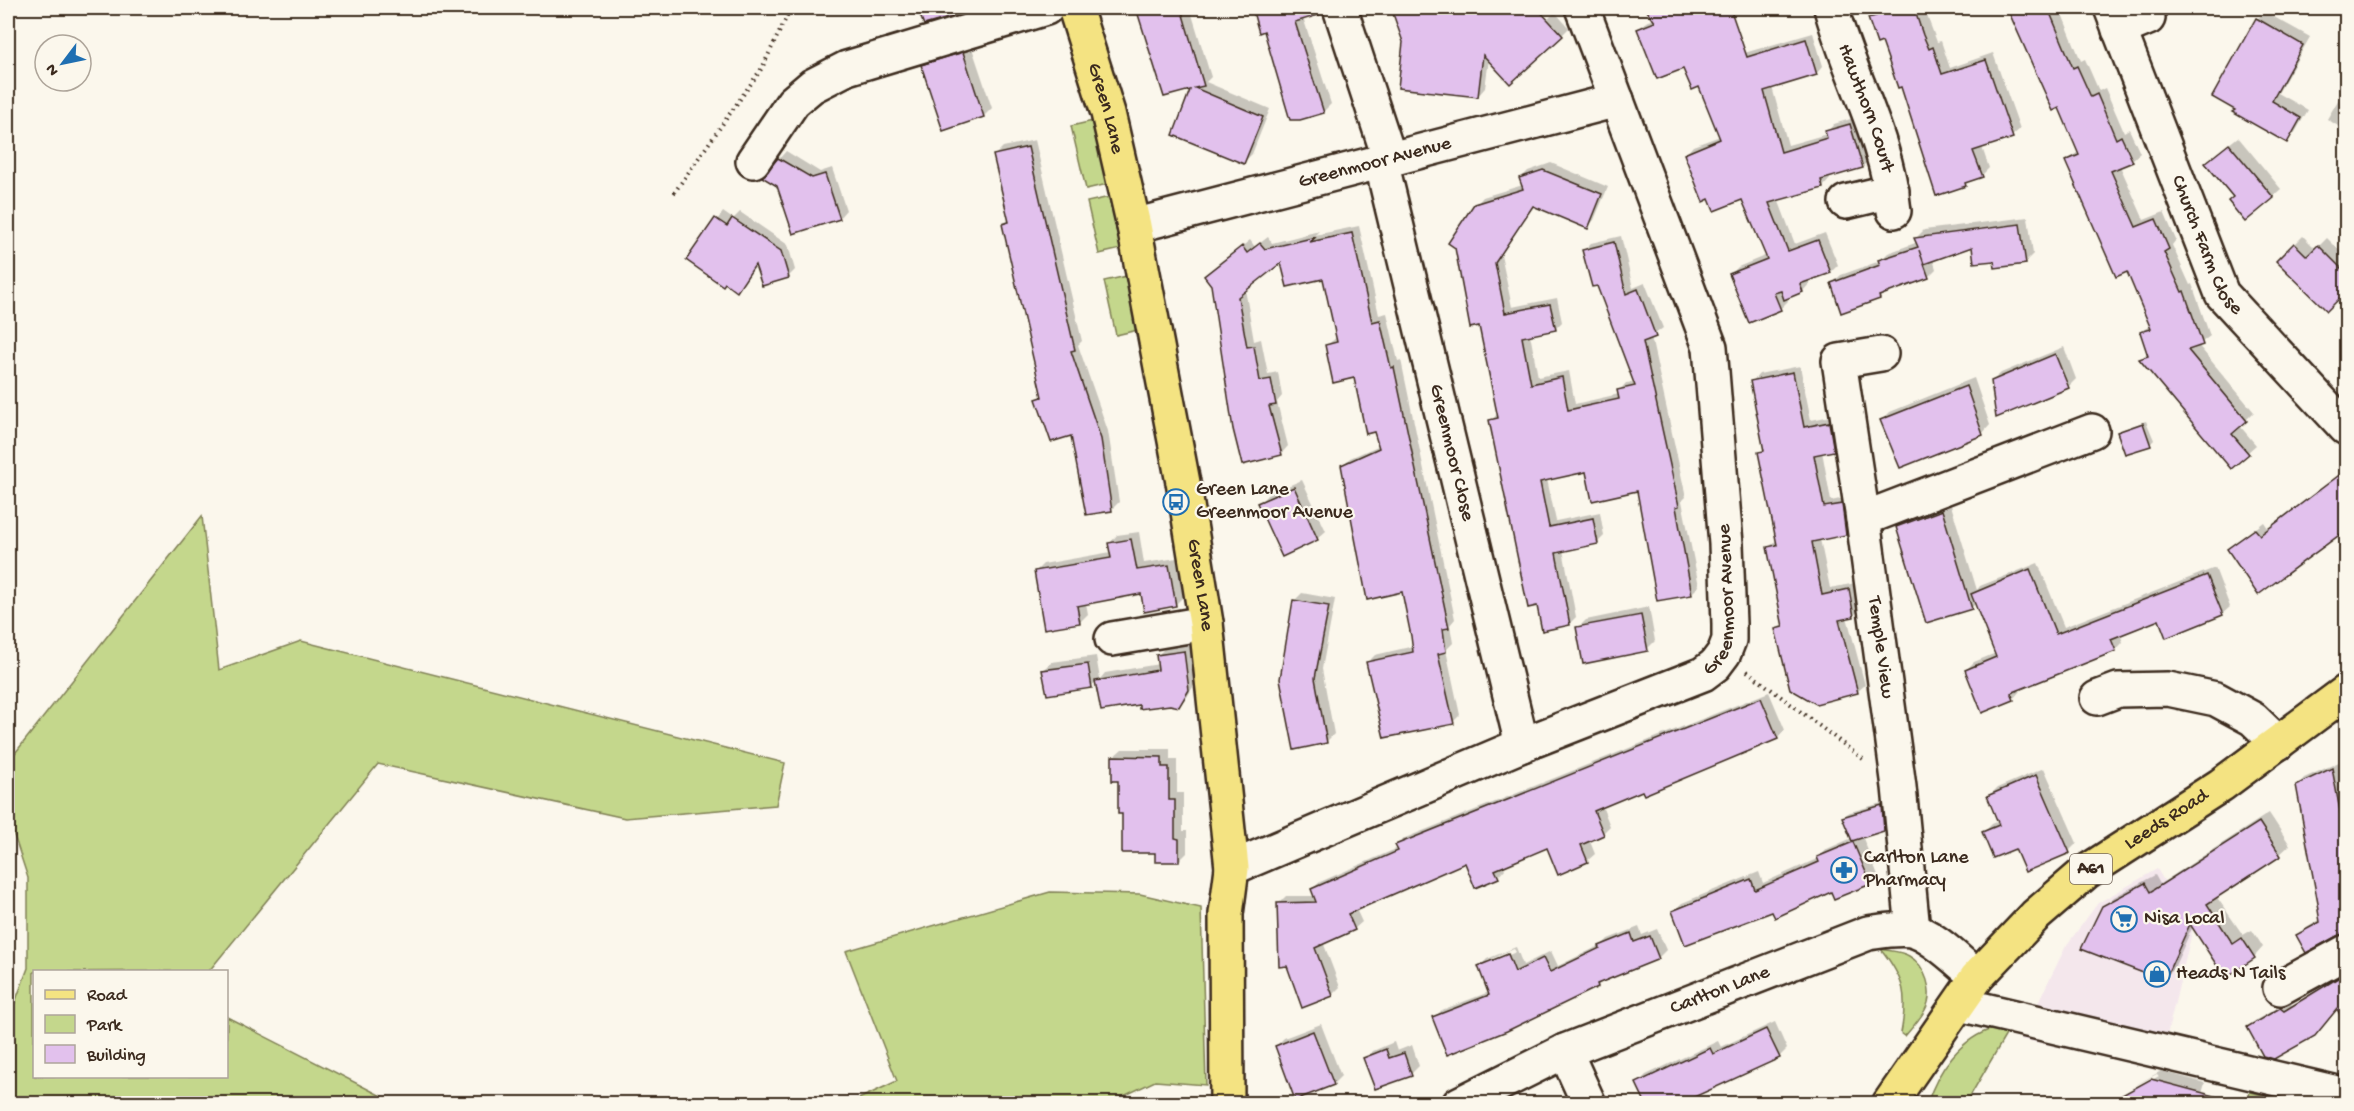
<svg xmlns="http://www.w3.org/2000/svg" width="2354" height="1111" font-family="'Gochi Hand',sans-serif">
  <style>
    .built { fill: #f4e7ec }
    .green { fill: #c4d78c; stroke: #808055; stroke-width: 1.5 }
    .shadow { fill: #0003; fill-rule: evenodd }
    .building { fill: #e2c1ed; stroke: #3b2a1e; stroke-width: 1.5 }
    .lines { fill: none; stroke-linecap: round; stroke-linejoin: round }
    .minor-casing { stroke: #3b2a1e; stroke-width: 38 }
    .major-casing { stroke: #3b2a1e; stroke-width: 38 }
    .path { stroke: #3b2a1e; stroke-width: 4; stroke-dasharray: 1.5 4.5; stroke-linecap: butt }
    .minor { stroke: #fbf7ec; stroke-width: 33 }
    .major { stroke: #f4e382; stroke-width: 33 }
    .labels { text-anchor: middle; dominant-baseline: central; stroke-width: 4.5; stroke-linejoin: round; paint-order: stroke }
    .shield { fill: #fbf7ec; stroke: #75685c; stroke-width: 1.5 }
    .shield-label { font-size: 18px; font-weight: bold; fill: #3b2a1e }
    .street-label { font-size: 20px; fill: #3b2a1e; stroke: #fbf7ec }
    .poi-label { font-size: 20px; fill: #3b2a1e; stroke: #fbf7ec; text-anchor: start }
  </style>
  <rect width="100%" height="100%" fill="#fbf7ec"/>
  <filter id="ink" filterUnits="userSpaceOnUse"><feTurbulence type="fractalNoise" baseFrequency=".0167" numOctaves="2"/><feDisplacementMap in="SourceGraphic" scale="12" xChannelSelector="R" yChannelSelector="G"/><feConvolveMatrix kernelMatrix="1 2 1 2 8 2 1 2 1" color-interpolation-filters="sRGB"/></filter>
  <g filter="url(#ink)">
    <polygon class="built" points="2157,869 2193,928 2159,1068 2020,1039 2066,946 2098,903"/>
    <g class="green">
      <polygon points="1093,121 1108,184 1086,189 1071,126"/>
      <polygon points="1110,197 1121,249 1099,254 1087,202"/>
      <polygon points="1127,276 1138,330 1116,335 1104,281"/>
      <polygon points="202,516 219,670 301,641 785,763 776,805 625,818 378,764 209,971 34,972 34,1076 226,1076 227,1017 395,1103 8,1103 8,1021 28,968 28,878 8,817 8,762"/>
      <polygon points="1050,892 1140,894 1201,908 1206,1085 1155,1081 1107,1104 850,1103 897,1081 846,951"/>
      <path d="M 1881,949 C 1889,951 1901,951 1909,956 C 1925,965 1935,992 1925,1010 C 1920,1019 1912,1028 1905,1036 L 1901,1033 C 1908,995 1905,980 1881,949 Z"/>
      <path d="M 1995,1028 L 2010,1028 L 1966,1103 L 1927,1104 C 1938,1070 1960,1038 1995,1028 Z"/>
      <polygon points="2250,1092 2297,1103 2247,1103"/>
    </g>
    <g class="shadow">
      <polygon points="919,8 977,8 925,23"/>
      <polygon points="1138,8 1190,8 1211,77 1206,82 1270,109 1252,154 1244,162 1193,88 1165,96"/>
      <polygon points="1253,8 1300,8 1331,104 1323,112 1265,29 1260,31"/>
      <polygon points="1390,8 1493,8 1506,43 1540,27 1555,12 1569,28 1562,35 1489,59 1485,88 1478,96 1405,42 1395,13 1392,14"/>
      <polygon points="1647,8 1689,8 1736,74 1741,54 1813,33 1823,66 1816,74 1772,87 1788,145 1827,134 1827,132 1834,124 1857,117 1869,160 1862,167 1829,176 1830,179 1823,187 1778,199 1795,244 1825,233 1838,265 1831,272 1809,280 1810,283 1803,291 1786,297 1788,301 1780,309 1731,274 1738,267 1767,255 1743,198 1686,154 1693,146 1720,136 1700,85 1684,67 1639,29 1646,22 1655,19"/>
      <polygon points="1874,8 1924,8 1937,42 1941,41 1950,68 1993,53 2020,129 2012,136 1982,147 1989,168 1982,175 1971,179 1966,184 1937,194 1902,85 1883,40 1870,19 1876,13"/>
      <polygon points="2009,8 2075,8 2062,14 2081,61 2085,59 2099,91 2105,88 2124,132 2129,129 2140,153 2132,160 2120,166 2144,220 2164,212 2176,240 2172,245 2190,285 2192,284 2210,336 2198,345 2254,412 2240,426 2256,445 2231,467 2141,359 2148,352 2141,333 2151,325 2128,270 2067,161 2079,151 2060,106 2054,109"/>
      <polygon points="2265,12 2310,37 2278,93 2308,110 2294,134 2286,141 2237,109 2257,19"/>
      <polygon points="971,45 992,108 984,116 923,66 931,57"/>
      <polygon points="2346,87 2346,131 2327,119"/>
      <polygon points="2238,137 2281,189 2245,220 2215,155"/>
      <polygon points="1035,140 1082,341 1078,345 1108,431 1119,502 1112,509 1072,434 1038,400 1043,394 1004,224 1010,218 995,155 1003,147"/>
      <polygon points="786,151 820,172 832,168 846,210 839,218 779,159"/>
      <polygon points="1551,163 1608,187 1594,220 1587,227 1534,205 1501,255 1512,307 1557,298 1562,322 1555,329 1530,334 1538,377 1569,371 1575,404 1619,394 1619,391 1626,383 1635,382 1584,250 1591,243 1621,236 1633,288 1645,283 1663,328 1651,337 1686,497 1682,501 1699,586 1692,593 1658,600 1639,489 1587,470 1547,479 1556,521 1600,512 1604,536 1597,543 1563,550 1576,617 1569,624 1491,421 1498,413 1476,205 1483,197 1523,185 1521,178 1528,171"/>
      <polygon points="723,212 733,219 740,212 788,245 795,270 788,277 757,264 737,290 688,260"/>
      <polygon points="2028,217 2033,254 2025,262 1995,259 1973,245 1933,259 1936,269 1928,277 1885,292 1880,298 1842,311 1832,283 1841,275 1880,261 1888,253 1918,242 1916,238 1924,230"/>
      <polygon points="1359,226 1379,315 1387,313 1398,361 1401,360 1455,619 1450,625 1453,643 1446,650 1460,715 1453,722 1368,662 1375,655 1414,646 1403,591 1342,466 1350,458 1380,445 1355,377 1326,346 1337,337 1324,277 1282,261 1245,289 1254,341 1261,339 1268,374 1278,372 1282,396 1277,402 1288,446 1281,454 1212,285 1206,276 1250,240 1255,247 1268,237 1272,243 1319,231 1315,235"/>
      <polygon points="2303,236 2316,249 2327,238 2346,257 2346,290 2327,309 2278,261"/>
      <polygon points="2064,347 2076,379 2068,387 1992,381 2001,373"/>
      <polygon points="1800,366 1811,420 1836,415 1840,442 1833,449 1822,451 1831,501 1849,497 1853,526 1845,534 1820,539 1830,588 1856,583 1861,608 1853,616 1847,617 1865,685 1857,692 1776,630 1784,623 1768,548 1777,540 1760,453 1765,447 1752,382 1759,374"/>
      <polygon points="1974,378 1990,425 1982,434 1882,420 1890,412"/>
      <polygon points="2146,421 2154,440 2150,444 2119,432 2123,429"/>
      <polygon points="2346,470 2346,528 2258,593 2229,549 2264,522 2268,528"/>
      <polygon points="1302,480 1326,531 1317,539 1259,504 1267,495"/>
      <polygon points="1950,502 1977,590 1980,586 2038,563 2064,627 2215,568 2230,607 2222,614 2160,618 2120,634 2123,642 2116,650 2019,688 2020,691 2013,699 1966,670 1974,662 1996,653 1976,603 1971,608 1897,527 1906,519"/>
      <polygon points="1139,532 1144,563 1177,558 1183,597 1175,605 1142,593 1086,603 1088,614 1080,622 1046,628 1035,572 1043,564 1111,552 1110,543 1117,535"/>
      <polygon points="1302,593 1335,599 1322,669 1334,734 1326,742 1295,600"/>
      <polygon points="1649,607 1655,641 1647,649 1578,628 1586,620"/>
      <polygon points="1192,644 1197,680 1187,697 1178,706 1170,703 1140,703 1097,681 1091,686 1044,670 1052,662 1096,656 1100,679 1105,673 1159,664 1158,655 1166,647"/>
      <polygon points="1769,692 1785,730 1778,738 1644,793 1643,789 1602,806 1610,826 1603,833 1589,839 1595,854 1587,861 1548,846 1503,864 1505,869 1498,877 1466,861 1356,909 1362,922 1354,929 1323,942 1340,987 1332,995 1278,904 1286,896 1315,896 1312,889 1320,882 1398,848 1397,845 1405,838"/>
      <polygon points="1122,749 1170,749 1170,760 1177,760 1177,793 1183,793 1183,831 1187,831 1187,853 1179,861 1157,851 1124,813 1119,780 1113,757"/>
      <polygon points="2339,762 2346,802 2346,932 2298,936 2305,929 2321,919 2321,909 2297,786 2304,778"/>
      <polygon points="2044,768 2077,843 2069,851 2016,847 1984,832 1992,824 1999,821 1989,796 1997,788"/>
      <polygon points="1885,802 1888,826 1884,830 1862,836 1878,875 1870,883 1832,890 1773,910 1673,911 1682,903 1759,872 1763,883 1819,858 1827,849 1852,838 1844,817 1847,813"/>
      <polygon points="2269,813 2290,845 2280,854 2216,896 2243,935 2252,930 2263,947 2254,957 2193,926 2173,970 2163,979 2104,907 2114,897 2155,875 2160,884"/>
      <path d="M 1639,927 L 1642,935 L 1657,929 L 1666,950 L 1658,958 L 1604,979 L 1598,986 L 1434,1018 L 1442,1010 L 1489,992 L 1480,966 L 1487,959 L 1516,947 L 1523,965 L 1551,951 L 1558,966 L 1603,944 L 1608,939 ZM 1514,949 L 1516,952 L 1487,964 L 1487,961 Z"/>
      <polygon points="2346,972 2346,1002 2339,1006 2322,1027 2249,1027 2256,1020 2288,1002 2292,1005"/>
      <polygon points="1775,1022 1787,1049 1779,1057 1638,1083 1646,1075 1718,1041 1721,1047"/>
      <polygon points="1321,1024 1341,1076 1333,1084 1276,1046 1284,1038"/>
      <polygon points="1394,1042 1397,1051 1412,1045 1419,1066 1411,1074 1365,1059 1373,1051"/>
      <polygon points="2161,1071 2205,1083 2199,1104 2123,1095 2128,1091 2128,1093 2159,1076 2157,1074 2130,1088"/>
    </g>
    <g class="building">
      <polygon points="917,8 949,8 952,17 924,25"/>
      <polygon points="1136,8 1181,8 1204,86 1195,88 1263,117 1244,164 1173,135 1190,90 1164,97"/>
      <polygon points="1252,8 1322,8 1322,14 1295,22 1324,113 1300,120 1290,120 1264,31 1259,33"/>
      <polygon points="1391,8 1537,8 1563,36 1510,84 1483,55 1478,97 1398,88 1403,42"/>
      <polygon points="1645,8 1730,8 1747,57 1806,39 1817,75 1764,91 1781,152 1827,138 1825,131 1850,124 1863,168 1821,180 1823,188 1769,203 1788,251 1818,240 1831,273 1800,284 1803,292 1784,300 1781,291 1774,293 1781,310 1749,323 1729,274 1767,259 1742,200 1714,211 1709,199 1703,202 1684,154 1720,139 1699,87 1692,90 1683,69 1657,79 1637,29 1655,22"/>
      <polygon points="1874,8 1914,8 1923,35 1929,49 1933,47 1942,74 1986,60 2013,138 1973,151 1983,177 1965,183 1966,186 1936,196 1901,87 1898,88 1882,42 1877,44 1868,18 1876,16"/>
      <polygon points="2007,8 2048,8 2073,68 2077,66 2091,97 2097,94 2116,139 2121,136 2133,162 2111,171 2136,227 2156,219 2169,249 2164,252 2182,292 2184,291 2203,345 2188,350 2247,421 2232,434 2249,454 2231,469 2139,359 2148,356 2140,332 2151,329 2127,272 2116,277 2065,161 2079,155 2059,108 2053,111"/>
      <polygon points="2256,18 2303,45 2272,101 2301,118 2287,143 2232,112 2235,110 2212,97"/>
      <polygon points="963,52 984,117 943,131 921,65"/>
      <polygon points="2229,144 2274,198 2245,222 2228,201 2233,197 2205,163"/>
      <polygon points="1028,147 1075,350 1071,351 1101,439 1112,511 1086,515 1071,436 1051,442 1036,399 1042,397 1002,224 1009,222 993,155"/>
      <polygon points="778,158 812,178 825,174 840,219 793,234 777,186 762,177"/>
      <polygon points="1543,170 1602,194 1588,229 1533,206 1495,263 1505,313 1550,304 1556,330 1522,337 1531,384 1562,377 1568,410 1619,399 1617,390 1635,386 1597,286 1592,287 1582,250 1614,242 1626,294 1638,289 1656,337 1643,342 1679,506 1676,507 1692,595 1657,601 1637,491 1592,501 1586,472 1540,482 1549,527 1593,518 1598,544 1556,553 1570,625 1542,631 1537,606 1528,608 1523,584 1489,420 1498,418 1479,326 1470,328 1455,248 1448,243 1474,204 1523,189 1519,178"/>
      <polygon points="715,218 727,226 732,218 781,251 789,278 762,286 755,265 737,292 725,283 723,286 686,260"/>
      <polygon points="2020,224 2026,264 1995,268 1994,261 1974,263 1972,247 1924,264 1919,250 1929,278 1879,296 1880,299 1841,313 1831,283 1880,265 1878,260 1918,247 1914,238"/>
      <polygon points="1352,233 1372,322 1380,320 1391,368 1394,367 1449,628 1443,629 1446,652 1438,654 1454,724 1384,738 1366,662 1413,652 1411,636 1402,592 1367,600 1341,465 1379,448 1374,432 1366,434 1354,378 1333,383 1325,345 1337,342 1323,279 1287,287 1281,263 1238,297 1247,347 1254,346 1260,381 1271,379 1276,405 1269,406 1282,455 1242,465 1233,429 1211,285 1204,276 1242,246 1247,253 1260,243 1265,249 1316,237 1310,242"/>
      <polygon points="2294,243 2307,256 2318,245 2346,273 2346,292 2327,311 2276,261"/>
      <polygon points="2055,354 2069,388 1996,418 1991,381"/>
      <polygon points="1793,372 1804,427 1829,422 1834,451 1814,455 1824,507 1842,504 1846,535 1812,542 1822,595 1849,589 1854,617 1839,620 1858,693 1816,704 1790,689 1775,629 1783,627 1767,547 1777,545 1758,452 1764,451 1750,381"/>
      <polygon points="1966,386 1983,435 1900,468 1880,420"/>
      <polygon points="2143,423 2151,446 2125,454 2117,432"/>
      <polygon points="2346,470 2346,530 2258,595 2227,549 2255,529 2260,535"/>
      <polygon points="1294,487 1318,540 1282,557 1257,503"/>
      <polygon points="1942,510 1972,609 1926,623 1896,527"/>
      <polygon points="1131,539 1137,570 1169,565 1176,606 1144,612 1141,594 1077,606 1080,623 1044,629 1034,571 1111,558 1108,543"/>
      <polygon points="2030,569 2056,634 2207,575 2223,615 2166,638 2159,620 2111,639 2116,651 2011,693 2014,700 1982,713 1965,670 1996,657 1971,594"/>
      <polygon points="1293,600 1329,606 1315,678 1327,743 1294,750 1280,679"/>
      <polygon points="1641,615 1648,651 1583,664 1576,627"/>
      <polygon points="1184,651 1189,690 1179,707 1170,705 1139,709 1139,705 1101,711 1095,681 1158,670 1156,655"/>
      <polygon points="1088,664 1092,688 1047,695 1042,670"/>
      <polygon points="1761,698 1778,739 1644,795 1642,791 1594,811 1604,835 1581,845 1588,862 1558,875 1547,848 1495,870 1499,878 1475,888 1465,863 1348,914 1355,930 1315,948 1333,996 1302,1008 1287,966 1279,967 1277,903 1316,902 1311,889 1398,851 1395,845"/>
      <polygon points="1112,756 1162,757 1162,767 1169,767 1169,800 1175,800 1175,838 1179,839 1179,862 1155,862 1155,853 1122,853 1122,814 1118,814 1118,781 1112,781"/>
      <polygon points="2332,768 2346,843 2346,933 2337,936 2306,953 2296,935 2320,922 2318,910 2319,909 2296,785"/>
      <polygon points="2036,775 2070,853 2025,872 2015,849 1993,858 1982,832 1999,825 1987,796"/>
      <polygon points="1882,805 1884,831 1852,841 1842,817"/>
      <polygon points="2259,822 2281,856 2207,904 2233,944 2242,938 2255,958 2225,978 2190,924 2164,981 2081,949 2102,906 2145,883 2150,892"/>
      <polygon points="1853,842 1871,884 1834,899 1831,892 1775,918 1772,912 1685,945 1672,911 1751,879 1755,890 1819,862 1817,857"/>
      <polygon points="1631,933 1634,942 1650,936 1659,959 1597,984 1598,987 1507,1031 1447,1055 1432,1017 1489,995 1478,966 1508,954 1515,972 1543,958 1550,972 1600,948 1599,946"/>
      <polygon points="2346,973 2346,1025 2337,1009 2315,1036 2274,1059 2263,1056 2247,1027 2280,1008 2284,1011"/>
      <polygon points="1766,1029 1780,1058 1679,1104 1646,1104 1636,1083 1710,1048 1713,1054"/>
      <polygon points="1313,1031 1334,1085 1295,1100 1275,1046"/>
      <polygon points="1386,1049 1389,1058 1404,1053 1412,1076 1375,1089 1363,1058"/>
      <polygon points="2151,1079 2215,1096 2214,1104 2106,1104"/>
    </g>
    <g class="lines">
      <g class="minor-casing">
        <g id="minor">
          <polyline points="1340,8 1390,160"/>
          <path id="s1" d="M 1831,8 C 1850,77 1887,138 1894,211"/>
          <path id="s2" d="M 2111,8 L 2222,294 L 2346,428"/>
          <polyline points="2119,30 2148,18"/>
          <polyline points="753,161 793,102 812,86 847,68 1046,8"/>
          <path id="s3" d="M 1381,161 L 1522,745"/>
          <polyline points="1846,202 1892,191"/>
          <path id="s4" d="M 1134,226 L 1617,100"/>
          <path id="s5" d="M 1881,354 L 1839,361 L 1863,519 L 1899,787 L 1913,930"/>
          <polyline points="1863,519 2092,431"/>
          <polyline points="1112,639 1206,623"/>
          <polyline points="2097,698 2118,690 2168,689 2216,699 2253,719 2278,743"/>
          <path id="s6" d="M 1232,868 L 1522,745 L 1703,674 L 1715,665 L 1724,653 L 1729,640 L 1729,624 L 1726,544 L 1710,347 L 1582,8"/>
          <polyline points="2280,988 2346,952"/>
          <polyline points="1959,1004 2346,1095"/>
          <polyline points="1565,1051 1589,1104"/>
          <path id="s7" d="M 1459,1104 L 1565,1051 L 1868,933 C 1882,931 1896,928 1911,930 C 1932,934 1961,964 1977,977"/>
        </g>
      </g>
      <g class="major-casing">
        <g id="major">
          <path id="s8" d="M 1075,8 L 1108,113 L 1134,226 L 1185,493 L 1206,623 L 1232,868 L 1226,914 L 1227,1104"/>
          <path id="s9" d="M 1889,1104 L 1977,977 L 2035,916 L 2086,872 L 2221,785 L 2346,692"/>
        </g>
      </g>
      <g class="path">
        <polyline points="674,193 762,68 791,8"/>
        <polyline points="1747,671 1863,759"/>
      </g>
      <use href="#minor" class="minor"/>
      <use href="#major" class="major"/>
    </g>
  </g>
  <defs>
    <g id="bus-ring" transform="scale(1.35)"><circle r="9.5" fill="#fbf7ec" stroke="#1f6fb2" stroke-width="1.5"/><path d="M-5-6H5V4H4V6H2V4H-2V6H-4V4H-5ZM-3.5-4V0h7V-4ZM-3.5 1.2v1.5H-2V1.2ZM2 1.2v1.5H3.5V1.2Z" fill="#1f6fb2"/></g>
    <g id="pharmacy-ring" transform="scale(1.35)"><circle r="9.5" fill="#fbf7ec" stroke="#1f6fb2" stroke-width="1.5"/><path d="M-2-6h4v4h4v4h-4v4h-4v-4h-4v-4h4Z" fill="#1f6fb2"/></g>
    <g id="supermarket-ring" transform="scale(1.35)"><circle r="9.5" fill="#fbf7ec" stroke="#1f6fb2" stroke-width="1.5"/><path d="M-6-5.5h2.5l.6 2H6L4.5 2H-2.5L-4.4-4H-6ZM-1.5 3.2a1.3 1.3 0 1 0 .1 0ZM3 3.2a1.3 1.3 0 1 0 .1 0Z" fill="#1f6fb2"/></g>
    <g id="shop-ring" transform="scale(1.35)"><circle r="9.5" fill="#fbf7ec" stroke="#1f6fb2" stroke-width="1.5"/><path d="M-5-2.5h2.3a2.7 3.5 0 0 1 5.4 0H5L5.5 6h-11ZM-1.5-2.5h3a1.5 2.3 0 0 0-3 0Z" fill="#1f6fb2"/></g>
  </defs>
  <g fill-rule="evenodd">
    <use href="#bus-ring" x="1176" y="502"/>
    <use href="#pharmacy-ring" x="1844" y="870"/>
    <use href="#supermarket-ring" x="2124" y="919"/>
    <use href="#shop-ring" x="2157" y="974"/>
  </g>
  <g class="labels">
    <rect class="shield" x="2070" y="854" width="42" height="30" rx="4.5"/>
    <g class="shield-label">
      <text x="2091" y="869">A61</text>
    </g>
    <g class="street-label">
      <text stroke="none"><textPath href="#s1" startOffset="106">Hawthorn Court</textPath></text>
      <text stroke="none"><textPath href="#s8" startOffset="105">Green Lane</textPath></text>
      <text stroke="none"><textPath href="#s4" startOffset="249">Greenmoor Avenue</textPath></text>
      <text stroke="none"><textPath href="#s2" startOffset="256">Church Farm Close</textPath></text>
      <text stroke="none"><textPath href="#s3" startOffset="300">Greenmoor Close</textPath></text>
      <text stroke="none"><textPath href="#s8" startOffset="591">Green Lane</textPath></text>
      <text stroke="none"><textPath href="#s6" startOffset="591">Greenmoor Avenue</textPath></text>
      <text stroke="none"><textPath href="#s5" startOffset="332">Temple View</textPath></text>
      <text stroke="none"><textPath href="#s9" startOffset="402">Leeds Road</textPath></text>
      <text stroke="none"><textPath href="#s7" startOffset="285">Carlton Lane</textPath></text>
    </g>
    <g class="poi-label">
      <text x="1196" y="490">Green Lane<tspan x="1196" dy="23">Greenmoor Avenue</tspan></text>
      <text x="1864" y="858">Carlton Lane<tspan x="1864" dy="23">Pharmacy</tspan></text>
      <text x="2144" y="919">Nisa Local</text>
      <text x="2176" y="974">Heads N Tails</text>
    </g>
  </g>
  <rect width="2354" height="1111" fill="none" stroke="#fbf7ec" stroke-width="30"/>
  <rect x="15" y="15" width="2324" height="1081" fill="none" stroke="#3b2a1e" stroke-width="2" filter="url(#ink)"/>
  <rect x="33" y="970" width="195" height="108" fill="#fbf7ec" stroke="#aea59a" stroke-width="1.5"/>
  <rect x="45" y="990" width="30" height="9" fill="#f4e382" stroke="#aea59a" stroke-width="1.5"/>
  <text x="87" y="1000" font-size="18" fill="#3b2a1e">Road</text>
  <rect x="45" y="1015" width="30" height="18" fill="#c4d78c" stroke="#aea59a" stroke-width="1.5"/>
  <text x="87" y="1030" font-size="18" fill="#3b2a1e">Park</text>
  <rect x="45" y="1045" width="30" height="18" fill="#e2c1ed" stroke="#aea59a" stroke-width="1.5"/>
  <text x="87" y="1060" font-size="18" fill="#3b2a1e">Building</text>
  <g transform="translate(63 63) rotate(238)"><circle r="28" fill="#fbf7ec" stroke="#aea59a" stroke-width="1.5"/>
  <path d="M0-4.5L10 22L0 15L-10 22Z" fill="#1f6fb2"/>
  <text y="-9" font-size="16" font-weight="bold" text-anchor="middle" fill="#3b2a1e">N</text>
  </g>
</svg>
